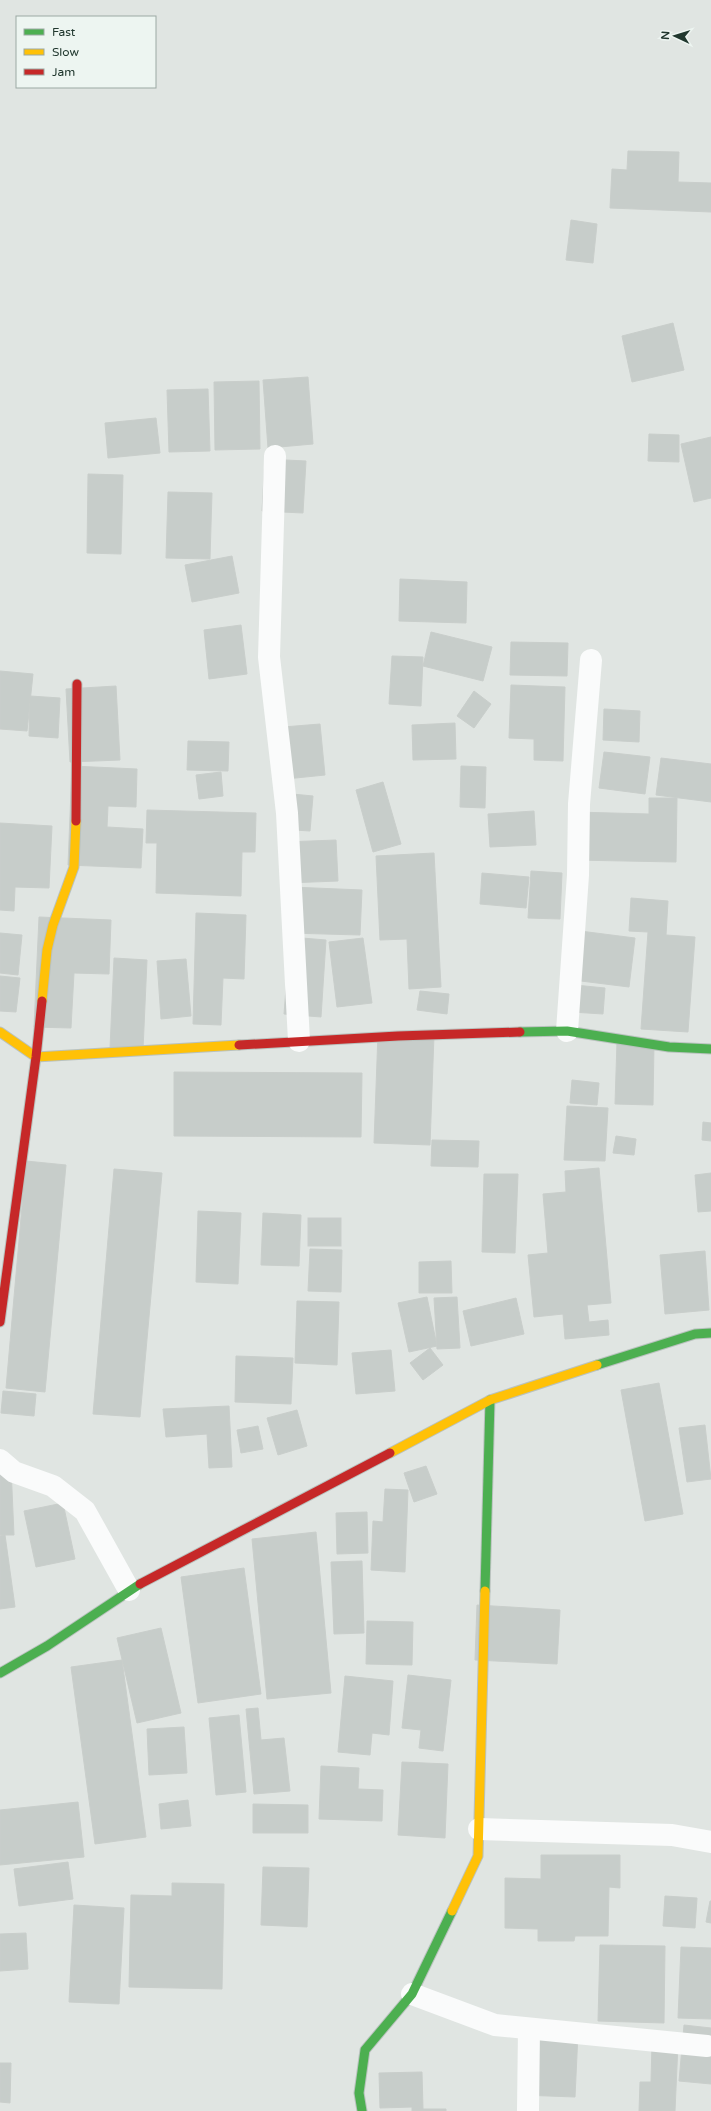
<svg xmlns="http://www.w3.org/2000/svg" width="711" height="2111" font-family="'Varela Round',sans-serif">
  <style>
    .building { fill: #c7cdca; stroke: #c9cecb }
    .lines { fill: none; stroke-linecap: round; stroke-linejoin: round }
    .fast-casing { stroke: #b9c2be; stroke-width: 11 }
    .slow-casing { stroke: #b9c2be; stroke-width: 11 }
    .jam-casing { stroke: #b9c2be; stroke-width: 11 }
    .street { stroke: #fafbfb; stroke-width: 22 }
    .fast { stroke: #4caf50; stroke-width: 9 }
    .slow { stroke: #ffc107; stroke-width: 9 }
    .jam { stroke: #c62828; stroke-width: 9 }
  </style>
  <rect width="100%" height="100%" fill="#e0e5e2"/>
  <g class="building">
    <polygon points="628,151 679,152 678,182 711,183 711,212 610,208 612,169 627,170"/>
    <polygon points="571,220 597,224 593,263 566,260"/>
    <polygon points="673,323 684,370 632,382 622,336"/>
    <polygon points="308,377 313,444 268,448 263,380"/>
    <polygon points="259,381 260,449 215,450 214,382"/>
    <polygon points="208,389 210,451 169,452 167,390"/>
    <polygon points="156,418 160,453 108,458 105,423"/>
    <polygon points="649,434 679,435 679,462 648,461"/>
    <polygon points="711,437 711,498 694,502 681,444"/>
    <polygon points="265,459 306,461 303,513 262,511"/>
    <polygon points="88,474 123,475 121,554 87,553"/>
    <polygon points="168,492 212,493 210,559 166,558"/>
    <polygon points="232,556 239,593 192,602 185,565"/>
    <polygon points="400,579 467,582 466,623 399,621"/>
    <polygon points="241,625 247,674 209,679 204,630"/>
    <polygon points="431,632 492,647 483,681 423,666"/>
    <polygon points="511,642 568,643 567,676 510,675"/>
    <polygon points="392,656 423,657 421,706 389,704"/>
    <polygon points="0,671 33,674 27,731 0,729"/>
    <polygon points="511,685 565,687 563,761 534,760 534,739 509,738"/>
    <polygon points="116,686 120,760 70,762 66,689"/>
    <polygon points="474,691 491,704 474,728 457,716"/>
    <polygon points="30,696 60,698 58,738 29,736"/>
    <polygon points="604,709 640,711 639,742 603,740"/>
    <polygon points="455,723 456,759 413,760 412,725"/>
    <polygon points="320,724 325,775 276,780 271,728"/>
    <polygon points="188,741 229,742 228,771 187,770"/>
    <polygon points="604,752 650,757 645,794 599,788"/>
    <polygon points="661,758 711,764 711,802 656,795"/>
    <polygon points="72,766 137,769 136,807 108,806 107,827 143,829 141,868 68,865"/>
    <polygon points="461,766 486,767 485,808 460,807"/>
    <polygon points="221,772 223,796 199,799 196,775"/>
    <polygon points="383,782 401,844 373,852 356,790"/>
    <polygon points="282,793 313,796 310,831 279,829"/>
    <polygon points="649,798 677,798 676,862 574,860 575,812 649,814"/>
    <polygon points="147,810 256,813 255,852 242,852 241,896 156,893 157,843 146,843"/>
    <polygon points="534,811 536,845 490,847 488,814"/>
    <polygon points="0,823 52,826 49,888 15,887 14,911 0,910"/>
    <polygon points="336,840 338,881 287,883 285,842"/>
    <polygon points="434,853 441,987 409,989 407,939 380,940 376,856"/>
    <polygon points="531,871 562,873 560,919 528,918"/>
    <polygon points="482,873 529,877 526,908 480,904"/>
    <polygon points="291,887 362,890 360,935 289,933"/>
    <polygon points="631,898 668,901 666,935 695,937 688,1032 641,1029 648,932 629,931"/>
    <polygon points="196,913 246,915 244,979 223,978 221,1025 193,1024"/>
    <polygon points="39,917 111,920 109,974 74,973 71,1028 34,1027"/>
    <polygon points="580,931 635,938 629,987 573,980"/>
    <polygon points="0,933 22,935 18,975 0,973"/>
    <polygon points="290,937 326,940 321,1017 284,1014"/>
    <polygon points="363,938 372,1003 337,1007 329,942"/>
    <polygon points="114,958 147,960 143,1050 110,1048"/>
    <polygon points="186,959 191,1016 161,1019 157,961"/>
    <polygon points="0,976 20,978 16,1012 0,1011"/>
    <polygon points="575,985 605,988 603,1014 572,1012"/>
    <polygon points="420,991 449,994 447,1014 417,1010"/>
    <polygon points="378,1033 434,1035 430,1145 374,1143"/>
    <polygon points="617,1042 654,1043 653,1105 615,1104"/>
    <polygon points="174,1072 362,1073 361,1137 174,1136"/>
    <polygon points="572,1080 599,1083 597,1105 570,1103"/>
    <polygon points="567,1106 608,1108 605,1161 564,1160"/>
    <polygon points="703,1122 711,1123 711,1141 702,1140"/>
    <polygon points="616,1136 636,1139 634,1155 613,1153"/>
    <polygon points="432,1140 479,1141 478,1167 431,1166"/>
    <polygon points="26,1161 66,1165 45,1392 6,1388"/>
    <polygon points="599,1168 611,1303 587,1305 589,1322 608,1320 609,1335 565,1339 563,1314 534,1317 528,1255 548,1253 543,1194 566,1192 565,1171"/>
    <polygon points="114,1169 162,1173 140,1417 93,1414"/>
    <polygon points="711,1173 711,1211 698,1212 695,1175"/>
    <polygon points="484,1174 518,1174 515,1253 482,1252"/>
    <polygon points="198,1211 241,1213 238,1284 196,1282"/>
    <polygon points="263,1213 301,1215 299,1266 261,1265"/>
    <rect x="308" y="1218" width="33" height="28"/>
    <polygon points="310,1249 342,1250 341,1292 308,1291"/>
    <polygon points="705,1251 709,1310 665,1314 660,1255"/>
    <polygon points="451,1261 452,1293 419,1293 419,1262"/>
    <polygon points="427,1297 437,1346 409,1352 398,1303"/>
    <polygon points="457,1297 460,1348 437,1349 434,1298"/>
    <polygon points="516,1298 524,1334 471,1346 463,1311"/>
    <polygon points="297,1301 339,1302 337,1365 295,1363"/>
    <polygon points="430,1348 443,1365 423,1380 410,1363"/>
    <polygon points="391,1350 395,1391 356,1394 352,1353"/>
    <polygon points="236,1356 293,1358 291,1404 235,1402"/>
    <polygon points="659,1383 683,1514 645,1521 621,1390"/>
    <polygon points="3,1391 36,1394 34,1416 1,1413"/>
    <polygon points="229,1406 232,1467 209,1468 207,1434 166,1437 163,1409"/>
    <polygon points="297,1410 307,1446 278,1455 267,1418"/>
    <polygon points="705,1425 711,1479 687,1482 679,1428"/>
    <polygon points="258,1426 263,1449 241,1453 237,1430"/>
    <polygon points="426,1466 437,1494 414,1502 404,1473"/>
    <polygon points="0,1467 11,1467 14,1535 0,1535"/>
    <polygon points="385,1489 408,1490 405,1572 371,1570 373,1521 383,1522"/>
    <polygon points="63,1503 75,1559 36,1567 24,1511"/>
    <polygon points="367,1512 368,1553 337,1554 336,1513"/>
    <polygon points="316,1532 331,1693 267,1699 252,1539"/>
    <polygon points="5,1535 15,1607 0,1609 0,1536"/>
    <polygon points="362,1561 364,1633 334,1634 331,1562"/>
    <polygon points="244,1568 261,1694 198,1703 181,1577"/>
    <polygon points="477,1605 560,1610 557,1664 475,1660"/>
    <polygon points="367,1621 413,1622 412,1665 366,1664"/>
    <polygon points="161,1628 181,1713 137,1723 117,1638"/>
    <polygon points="122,1660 146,1837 95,1844 71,1667"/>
    <polygon points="408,1675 451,1680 443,1751 419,1748 421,1730 402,1728"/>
    <polygon points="345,1676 393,1681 389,1735 372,1733 370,1755 338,1752"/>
    <polygon points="258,1708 261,1740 284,1738 290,1791 254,1794 246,1709"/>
    <polygon points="239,1715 246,1792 216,1795 209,1718"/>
    <polygon points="184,1727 187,1773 149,1775 147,1729"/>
    <polygon points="402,1762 448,1764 445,1838 398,1835"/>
    <polygon points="321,1766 359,1768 358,1789 383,1790 382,1821 319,1819"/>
    <polygon points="188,1800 191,1826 161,1829 159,1804"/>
    <polygon points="78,1802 84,1857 0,1865 0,1810"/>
    <polygon points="253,1804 308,1805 308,1833 253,1833"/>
    <polygon points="541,1855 620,1855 620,1888 609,1887 608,1936 575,1936 574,1941 538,1941 538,1929 505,1928 505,1878 541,1879"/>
    <polygon points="68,1862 73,1899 19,1906 14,1869"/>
    <polygon points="263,1867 309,1868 307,1927 261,1925"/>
    <polygon points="172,1883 224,1884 222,1989 129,1987 131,1895 172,1896"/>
    <polygon points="665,1896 697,1898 695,1928 663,1926"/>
    <polygon points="710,1901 711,1901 711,1923 706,1922"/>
    <polygon points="74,1905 124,1908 119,2004 69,2002"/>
    <polygon points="26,1933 28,1969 0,1971 0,1934"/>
    <polygon points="600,1945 665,1946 664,2023 598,2021"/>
    <polygon points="681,1947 711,1948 711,2019 678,2018"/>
    <polygon points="684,2025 711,2028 711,2084 679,2081"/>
    <polygon points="525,2031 578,2033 575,2097 522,2095"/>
    <polygon points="652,2043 678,2044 675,2111 639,2111 640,2082 651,2082"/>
    <polygon points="0,2063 11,2063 10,2103 0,2102"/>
    <polygon points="422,2072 423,2109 446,2109 446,2111 412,2111 412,2107 380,2108 379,2073"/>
  </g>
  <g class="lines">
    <g class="fast-casing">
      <g id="fast">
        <polyline points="520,1032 567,1031 669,1047 711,1049"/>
        <polyline points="597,1365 695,1334 711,1333"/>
        <polyline points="485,1591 490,1400"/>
        <polyline points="0,1673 47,1646 140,1584"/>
        <polyline points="362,2111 359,2093 365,2050 412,1994 452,1911"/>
      </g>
    </g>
    <g class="slow-casing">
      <g id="slow">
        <polyline points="42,1001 47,950 53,925 74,867 76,821"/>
        <polyline points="0,1032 36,1057 239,1045"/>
        <polyline points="390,1453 490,1400 597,1365"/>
        <polyline points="452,1911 478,1856 485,1591"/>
      </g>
    </g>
    <g class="jam-casing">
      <g id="jam">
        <polyline points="76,821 77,684"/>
        <polyline points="239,1045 398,1036 520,1032"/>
        <polyline points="0,1322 36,1057 42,1001"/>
        <polyline points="140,1584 390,1453"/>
      </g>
    </g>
    <g class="street">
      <polyline points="275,456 269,657 287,813 299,1041"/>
      <polyline points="567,1031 578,875 579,804 591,660"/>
      <polyline points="0,1460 14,1472 53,1486 85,1511 129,1590"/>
      <polyline points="479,1829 672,1835 711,1842"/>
      <polyline points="412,1994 495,2025 707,2046"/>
      <polyline points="528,2111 529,2029"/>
    </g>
    <use href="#fast" class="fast"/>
    <use href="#slow" class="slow"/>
    <use href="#jam" class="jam"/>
  </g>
  <rect x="16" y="16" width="140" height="72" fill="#edf5f1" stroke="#9ba9a3"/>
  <rect x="24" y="29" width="20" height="6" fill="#4caf50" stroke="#9ba9a3"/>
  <text x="52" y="36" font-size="12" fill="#20372e">Fast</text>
  <rect x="24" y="49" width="20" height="6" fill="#ffc107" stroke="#9ba9a3"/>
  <text x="52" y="56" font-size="12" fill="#20372e">Slow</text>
  <rect x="24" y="69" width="20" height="6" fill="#c62828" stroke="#9ba9a3"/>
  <text x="52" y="76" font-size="12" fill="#20372e">Jam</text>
  <g transform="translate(675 36) rotate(274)" stroke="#edf5f1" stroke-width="3" paint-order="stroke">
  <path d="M0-3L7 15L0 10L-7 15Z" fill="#20372e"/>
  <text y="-6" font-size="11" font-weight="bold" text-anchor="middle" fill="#20372e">N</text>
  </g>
</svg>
